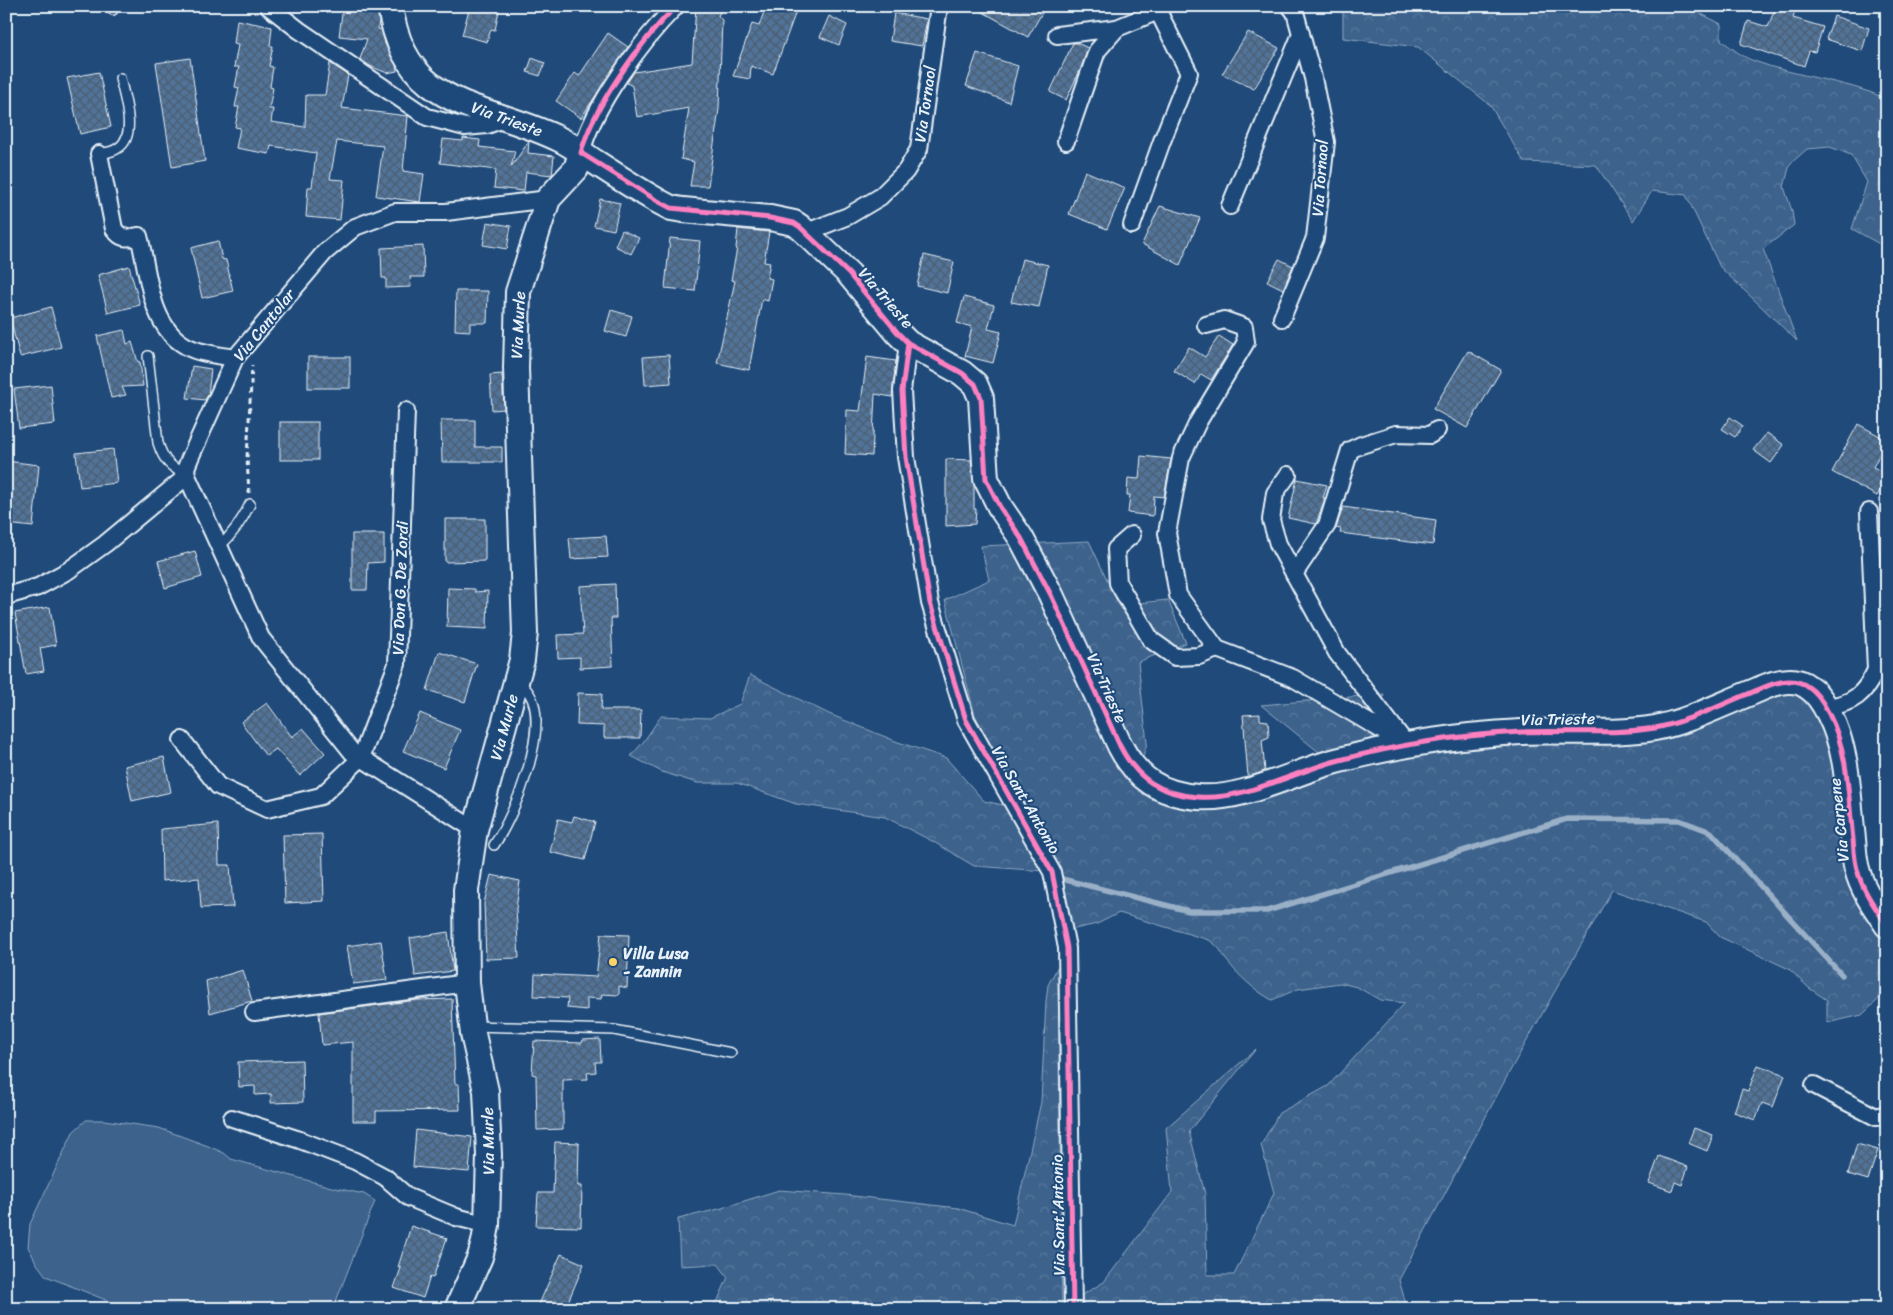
<svg xmlns="http://www.w3.org/2000/svg" width="1893" height="1315" font-family="Sriracha,sans-serif">
  <style>
    .forest { fill: url(#forest-crowns); stroke: #92aac2 }
    .pitch { fill: #3c628c; stroke: #92aac2 }
    .lines { fill: none; stroke-linecap: round; stroke-linejoin: round }
    .stream { stroke: #9ab0c7; stroke-width: 5.5 }
    .building { fill: url(#building-cross-hatch); stroke: #e8f1f8 }
    .lane-casing { stroke: #e8f1f8; stroke-width: 12 }
    .street-casing { stroke: #e8f1f8; stroke-width: 20 }
    .secondary-casing { stroke: #e8f1f8; stroke-width: 28 }
    .path { stroke: #e8f1f8; stroke-width: 3; stroke-dasharray: 5 4; stroke-linecap: butt }
    .lane { stroke: #1f4a7a; stroke-width: 9 }
    .street { stroke: #1f4a7a; stroke-width: 16 }
    .secondary { stroke: #1f4a7a; stroke-width: 24 }
    .cycleway-casing { stroke: #1f4a7a; stroke-width: 8 }
    .cycleway { stroke: #ff80c0; stroke-width: 5 }
    .poi-dot { fill: #ffd166; stroke: #1f4a7a; stroke-width: 2 }
    .labels { text-anchor: middle; dominant-baseline: central; stroke-width: 4; stroke-linejoin: round; paint-order: stroke }
    .street-label { font-size: 16px; fill: #e8f1f8; stroke: #1f4a7a }
    .poi-label { font-size: 16px; font-weight: bold; fill: #e8f1f8; stroke: #1f4a7a; text-anchor: start }
  </style>
  <defs>
    <pattern id="forest-crowns" width="20" height="18" patternUnits="userSpaceOnUse" patternTransform="scale(1.25)"><rect width="20" height="18" fill="#3c628c"/><path d="M2 6a3 3 0 1 1 6 0M12 15a3 3 0 1 1 6 0" fill="none" stroke="#58799d"/></pattern>
    <pattern id="building-cross-hatch" width="8" height="8" patternUnits="userSpaceOnUse" patternTransform="scale(1.25)"><rect width="8" height="8" fill="#517399"/><path d="M0 0l8 8M0 8l8-8" fill="none" stroke="#4c5e72"/></pattern>
  </defs>
  <rect width="100%" height="100%" fill="#1f4a7a"/>
  <filter id="ink" filterUnits="userSpaceOnUse"><feTurbulence type="fractalNoise" baseFrequency=".02" numOctaves="2"/><feDisplacementMap in="SourceGraphic" scale="10" xChannelSelector="R" yChannelSelector="G"/><feConvolveMatrix kernelMatrix="1 2 1 2 8 2 1 2 1" color-interpolation-filters="sRGB"/></filter>
  <g filter="url(#ink)">
    <g class="forest">
      <path d="M 1343,6 L 1686,6 L 1721,24 L 1721,40 C 1731,47 1742,57 1754,61 C 1797,77 1845,80 1887,99 L 1887,248 L 1852,229 L 1867,182 L 1851,155 L 1830,147 L 1807,149 L 1790,164 L 1784,187 L 1792,211 L 1794,225 L 1763,249 L 1797,341 L 1720,267 L 1686,195 L 1652,191 L 1633,221 L 1596,165 L 1524,162 L 1490,105 L 1418,47 L 1343,38 Z"/>
      <path d="M 1089,541 L 1119,605 L 1168,600 L 1186,643 L 1138,662 L 1147,743 L 1137,776 L 1265,798 L 1318,781 L 1320,753 L 1261,705 L 1384,694 L 1369,751 L 1428,753 L 1522,745 L 1599,743 L 1777,692 L 1805,688 L 1841,771 L 1887,933 L 1887,981 L 1883,995 L 1862,1015 L 1827,1023 L 1827,1000 L 1809,988 L 1789,969 L 1720,937 L 1706,922 L 1612,890 L 1510,1071 L 1399,1280 L 1406,1304 L 1421,1309 L 1083,1309 L 1082,1295 L 1104,1282 L 1172,1192 L 1166,1128 L 1256,1049 L 1189,1131 L 1205,1194 L 1207,1275 L 1234,1275 L 1274,1193 L 1261,1145 L 1279,1113 L 1328,1086 L 1405,1003 L 1380,1000 L 1357,987 L 1340,983 L 1298,989 L 1272,1000 C 1254,990 1240,977 1227,961 C 1219,950 1222,949 1209,940 L 1119,913 L 1097,924 L 1070,930 L 1068,905 L 1057,866 L 1019,800 L 975,715 L 945,600 L 989,580 L 981,546 Z"/>
      <polygon points="750,675 829,714 898,742 946,758 984,801 1008,806 1045,871 974,866 932,841 885,817 796,804 737,783 697,783 662,772 631,756 644,741 661,716 710,718 740,704"/>
      <polygon points="1058,966 1062,1309 708,1309 718,1300 728,1277 718,1264 680,1266 678,1219 719,1209 779,1190 845,1195 958,1208 1013,1225 1041,1102 1046,1001 1048,985"/>
    </g>
    <polygon class="pitch" points="86,1120 104,1120 159,1128 208,1146 224,1153 231,1159 335,1188 364,1194 375,1201 333,1309 128,1309 46,1276 37,1264 28,1247 30,1224 73,1132"/>
    <g class="lines">
      <g class="stream">
        <polyline points="1062,879 1189,911 1267,911 1567,819 1679,820 1711,832 1842,975"/>
        <polyline points="1083,1306 1085,1309"/>
      </g>
    </g>
    <g class="building">
      <polygon points="343,6 377,8 379,20 378,29 382,30 385,44 396,65 397,71 387,73 370,66 360,59 367,39 339,36"/>
      <polygon points="470,6 500,6 495,30 491,29 487,42 462,35"/>
      <polygon points="696,6 723,6 718,16 722,20 719,109 708,186 690,186 694,162 681,159 689,108 637,117 632,86 627,83 634,72 692,63"/>
      <polygon points="766,6 798,6 773,74 751,66 750,79 733,76 752,24 759,26"/>
      <polygon points="972,6 1046,6 1028,37"/>
      <polygon points="1776,6 1796,6 1793,18 1823,27 1815,52 1809,51 1804,66 1741,44 1748,21 1768,27"/>
      <polygon points="894,13 927,19 922,46 890,41"/>
      <polygon points="829,16 847,25 839,45 820,37"/>
      <polygon points="1834,16 1869,28 1862,51 1826,39"/>
      <polygon points="237,20 272,27 270,46 273,46 269,66 273,67 270,87 273,88 269,109 273,109 271,122 305,127 306,95 325,95 330,63 348,75 342,108 408,116 403,171 424,174 420,202 376,196 383,146 337,141 330,179 344,180 340,220 306,217 308,187 312,187 316,153 271,146 269,154 236,148 240,128 235,127 239,107 235,107 239,88 235,87 239,67 234,67 238,45 234,44"/>
      <polygon points="1248,32 1279,48 1254,89 1222,74"/>
      <polygon points="608,33 628,47 581,118 556,101 575,73 579,76"/>
      <polygon points="1073,43 1077,43 1088,48 1081,68 1066,100 1050,92"/>
      <polygon points="977,53 1018,66 1009,102 966,86"/>
      <polygon points="190,58 205,161 172,167 156,63"/>
      <polygon points="532,58 545,63 540,76 527,72"/>
      <polygon points="99,72 111,127 80,134 67,78"/>
      <polygon points="463,138 480,140 479,147 515,151 511,167 529,141 528,153 554,156 552,175 526,172 524,191 494,188 496,170 440,163 443,139 463,141"/>
      <polygon points="1085,171 1125,188 1107,229 1069,214"/>
      <polygon points="600,199 620,203 614,230 594,226"/>
      <polygon points="1160,206 1200,218 1180,265 1142,244"/>
      <polygon points="487,222 511,226 507,249 483,245"/>
      <polygon points="738,229 769,232 764,262 770,263 767,278 772,279 768,301 762,299 749,370 717,363 735,281 731,280 737,248 736,248"/>
      <polygon points="622,230 639,238 631,254 615,246"/>
      <polygon points="670,238 700,241 695,291 665,288"/>
      <polygon points="218,241 222,259 226,260 233,291 202,298 191,248"/>
      <polygon points="423,246 424,277 410,277 411,287 386,288 386,278 382,278 381,248"/>
      <polygon points="924,255 954,262 947,293 917,286"/>
      <polygon points="1022,259 1048,265 1039,307 1011,302"/>
      <polygon points="1279,259 1293,266 1283,289 1267,281"/>
      <polygon points="129,266 140,305 108,313 98,275"/>
      <polygon points="456,291 488,291 487,323 470,323 470,331 455,330"/>
      <polygon points="964,297 994,305 988,329 1001,332 993,363 965,356 972,327 957,323"/>
      <polygon points="51,307 61,347 20,357 10,318"/>
      <polygon points="611,310 632,316 626,337 605,331"/>
      <polygon points="124,330 127,344 132,342 138,362 140,362 143,386 122,387 126,395 111,398 97,336"/>
      <polygon points="1219,336 1233,345 1211,380 1201,374 1195,384 1174,371 1189,347 1205,357"/>
      <polygon points="1468,351 1501,370 1467,428 1433,409"/>
      <polygon points="669,355 671,383 645,385 643,357"/>
      <rect x="308" y="357" width="42" height="31"/>
      <polygon points="867,357 896,361 892,397 875,394 872,456 845,454 847,410 860,411"/>
      <polygon points="192,366 211,369 208,395 205,400 187,398"/>
      <polygon points="502,374 504,409 492,410 490,375"/>
      <polygon points="51,385 55,424 19,428 14,389"/>
      <polygon points="1730,417 1743,426 1735,437 1722,429"/>
      <polygon points="441,420 475,420 475,447 502,447 502,462 442,462"/>
      <rect x="280" y="422" width="38" height="38"/>
      <polygon points="1858,424 1887,440 1873,467 1887,474 1887,478 1877,496 1832,472"/>
      <polygon points="1767,433 1784,445 1771,463 1753,450"/>
      <polygon points="113,449 117,483 80,487 76,453"/>
      <polygon points="1141,456 1171,459 1164,497 1154,496 1153,516 1128,513 1130,495 1127,495 1128,478 1139,479"/>
      <polygon points="946,459 971,460 974,486 974,509 976,509 975,524 946,526"/>
      <polygon points="6,461 39,465 33,527 6,524"/>
      <polygon points="1297,479 1327,485 1323,498 1325,498 1316,524 1288,518"/>
      <polygon points="1343,507 1436,520 1433,545 1340,533 1341,529 1336,528"/>
      <polygon points="445,519 485,519 485,561 445,562"/>
      <polygon points="352,534 384,534 384,562 368,563 367,590 352,590"/>
      <polygon points="606,536 608,557 571,559 569,538"/>
      <polygon points="195,551 202,577 165,588 158,561"/>
      <polygon points="615,584 616,618 611,618 613,666 580,668 580,657 558,658 557,635 583,634 580,586"/>
      <polygon points="448,588 475,589 475,592 488,591 487,629 447,627"/>
      <polygon points="50,607 56,645 40,648 44,671 26,674 15,613"/>
      <polygon points="439,652 477,664 465,702 427,690"/>
      <polygon points="578,693 602,694 601,710 641,710 640,738 604,738 604,726 577,725"/>
      <polygon points="267,703 292,737 303,728 325,753 300,776 276,749 266,756 241,722"/>
      <polygon points="420,713 460,730 444,768 403,751"/>
      <polygon points="1260,714 1260,720 1268,721 1269,737 1262,740 1265,771 1248,777 1243,715"/>
      <polygon points="164,757 171,792 132,801 125,766"/>
      <polygon points="574,816 595,822 585,860 550,852 558,819 572,822"/>
      <polygon points="218,824 219,865 230,865 233,907 201,908 199,878 162,881 161,829"/>
      <polygon points="322,834 324,901 285,903 283,835"/>
      <polygon points="491,875 520,881 516,909 519,958 486,959 484,903"/>
      <polygon points="448,932 453,971 415,976 410,938"/>
      <polygon points="601,934 629,935 627,988 619,986 619,995 602,994 601,999 587,998 587,1010 567,1008 568,998 534,996 535,974 596,977"/>
      <polygon points="381,941 387,980 353,984 347,946"/>
      <polygon points="243,970 252,1001 210,1013 206,981"/>
      <polygon points="452,999 455,1084 459,1084 460,1110 376,1111 376,1121 353,1121 353,1042 322,1045 319,1013 417,1000"/>
      <polygon points="600,1039 601,1062 595,1062 596,1072 587,1073 588,1079 563,1080 563,1129 537,1130 536,1075 532,1074 534,1041 582,1043 583,1040"/>
      <polygon points="302,1060 303,1102 271,1103 271,1094 255,1095 255,1086 239,1087 238,1062"/>
      <polygon points="1758,1065 1785,1075 1773,1107 1762,1103 1755,1120 1734,1112 1742,1089 1748,1091"/>
      <polygon points="1694,1128 1713,1135 1707,1151 1688,1143"/>
      <polygon points="416,1130 472,1137 469,1172 413,1167"/>
      <polygon points="555,1142 579,1143 578,1186 582,1186 581,1227 536,1226 538,1193 553,1193"/>
      <polygon points="1857,1144 1878,1150 1868,1180 1848,1174"/>
      <polygon points="1659,1156 1688,1167 1682,1185 1675,1182 1672,1191 1649,1183"/>
      <polygon points="411,1226 447,1238 433,1278 430,1277 423,1298 394,1288 401,1268 398,1267"/>
      <polygon points="561,1254 584,1264 565,1309 537,1309"/>
    </g>
    <g class="lines">
      <g class="lane-casing">
        <g id="lane">
          <polyline points="112,6 113,10"/>
          <path d="M 99,154 C 105,153 113,152 118,148 C 138,136 124,97 120,78"/>
          <path d="M 148,356 L 158,443 C 164,462 170,466 187,476"/>
          <path d="M 219,547 C 233,534 242,521 250,504"/>
          <path d="M 494,845 C 515,815 551,726 529,693 C 526,689 522,685 519,681"/>
          <polyline points="473,1026 614,1030 731,1053"/>
        </g>
      </g>
      <g class="street-casing">
        <g id="street">
          <polyline points="268,6 299,30 427,117 465,127 487,125 506,118"/>
          <polyline points="1057,35 1117,28"/>
          <polyline points="1066,141 1097,51 1117,28 1158,11 1163,6"/>
          <path d="M 581,153 C 593,106 642,40 676,6"/>
          <path d="M 99,154 L 114,229 C 122,240 126,238 139,236 C 149,273 149,326 186,346 C 200,354 219,355 235,358"/>
          <polyline points="1230,206 1301,34"/>
          <polyline points="1132,225 1162,141 1189,73 1158,11"/>
          <polyline points="807,232 848,216 880,197 906,171 919,149 939,6"/>
          <polyline points="1282,318 1315,238 1326,142 1313,78 1295,12 1290,6"/>
          <polyline points="1206,325 1224,320 1244,327 1246,342 1198,422 1181,458 1167,533 1178,595 1217,649 1293,678 1407,745"/>
          <polyline points="908,343 902,391 906,457 930,603 966,720 1052,872 1067,948 1073,1309"/>
          <polyline points="1288,475 1275,493 1271,520 1278,544 1337,653 1401,737"/>
          <polyline points="187,476 261,638 352,752 475,830"/>
          <polyline points="1132,535 1116,549 1118,583 1151,640 1175,657 1199,656 1217,649"/>
          <polyline points="1294,574 1327,525 1350,450 1361,445 1396,434 1430,435 1437,430"/>
          <polyline points="6,596 38,587 69,570 105,544 187,476 186,468 190,458 235,358 325,252 355,227 395,212 446,212 548,199"/>
          <path d="M 1826,707 C 1853,704 1865,694 1876,670 L 1869,512"/>
          <polyline points="182,740 218,786 267,809 321,796 361,758 397,664 406,411"/>
          <polyline points="254,1012 467,983"/>
          <polyline points="1814,1085 1876,1117 1887,1114"/>
          <polyline points="232,1118 300,1140 355,1161 385,1177 408,1197 456,1217 487,1225"/>
        </g>
      </g>
      <g class="secondary-casing">
        <g id="secondary">
          <path d="M 390,6 C 405,111 483,102 559,139 C 572,145 583,154 595,162 C 615,175 635,188 656,200 L 671,208 L 683,210 L 770,218 L 794,223 L 800,227 L 849,274 L 898,333 L 908,343 L 962,373 L 975,384 L 981,398 L 986,479 L 1000,507 L 1021,538 L 1051,595 L 1120,746 C 1137,779 1160,794 1198,797 C 1242,801 1294,772 1336,761 C 1396,745 1459,735 1521,732 C 1563,730 1614,735 1655,728 C 1687,722 1718,706 1748,694 C 1761,689 1775,681 1790,681 C 1797,681 1803,683 1808,687 C 1818,693 1824,704 1829,714 C 1849,753 1848,797 1853,839 C 1854,849 1854,859 1857,869 C 1862,890 1875,907 1887,925"/>
          <polyline points="457,1309 480,1257 484,1242 487,1225 489,1155 486,1091 473,1034 467,983 466,890 475,830 522,660 525,633 516,368 518,292 548,199 576,169 581,153"/>
        </g>
      </g>
      <polyline class="path" points="249,493 247,458 252,365"/>
      <use href="#lane" class="lane"/>
      <use href="#street" class="street"/>
      <use href="#secondary" class="secondary"/>
      <g class="cycleway-casing">
        <g id="cycleway">
          <path d="M 676,6 C 642,40 593,106 581,153 L 656,200 L 671,208 L 770,218 L 794,223 L 800,227 L 849,274 L 898,333 L 908,343 L 962,373 L 975,384 L 981,398 L 986,479 L 1000,507 L 1021,538 L 1051,595 L 1120,746 C 1137,779 1160,794 1198,797 C 1242,801 1294,772 1336,761 C 1396,745 1459,735 1521,732 C 1563,730 1614,735 1655,728 C 1687,722 1718,706 1748,694 C 1761,689 1775,681 1790,681 C 1797,681 1803,683 1808,687 C 1818,693 1824,704 1829,714 C 1849,753 1848,797 1853,839 C 1854,849 1854,859 1857,869 C 1862,890 1875,907 1887,925"/>
          <polyline points="908,343 902,391 906,457 930,603 966,720 1052,872 1067,948 1073,1309"/>
        </g>
      </g>
      <use href="#cycleway" class="cycleway"/>
    </g>
  </g>
  <circle class="poi-dot" cx="613" cy="962" r="5"/>
  <g class="labels">
    <g class="street-label">
      <text transform="translate(925 104) rotate(-82)">Via Tornaol</text>
      <text transform="translate(507 119) rotate(20)">Via Trieste</text>
      <text transform="translate(1320 178) rotate(-86)">Via Tornaol</text>
      <text transform="translate(886 298) rotate(49)">Via Trieste</text>
      <text transform="translate(264 325) rotate(-51)">Via Cantolar</text>
      <text transform="translate(518 325) rotate(-87)">Via Murle</text>
      <text transform="translate(400 588) rotate(-88)">Via Don G. De Zordi</text>
      <text transform="translate(1107 688) rotate(66)">Via Trieste</text>
      <text transform="translate(1558 719) rotate(-1)">Via Trieste</text>
      <text transform="translate(504 727) rotate(-75)">Via Murle</text>
      <text transform="translate(1026 800) rotate(60)">Via Sant'Antonio</text>
      <text transform="translate(1839 820) rotate(-96)">Via Carpene</text>
      <text transform="translate(488 1141) rotate(-91)">Via Murle</text>
      <text transform="translate(1058 1215) rotate(-91)">Via Sant'Antonio</text>
    </g>
    <g class="poi-label">
      <text x="623" y="953">Villa Lusa<tspan x="623" dy="18">- Zannin</tspan></text>
    </g>
  </g>
  <rect width="1893" height="1315" fill="none" stroke="#1f4a7a" stroke-width="25"/>
  <rect x="12" y="12" width="1868" height="1290" fill="none" stroke="#e8f1f8" stroke-width="2" filter="url(#ink)"/>
</svg>
